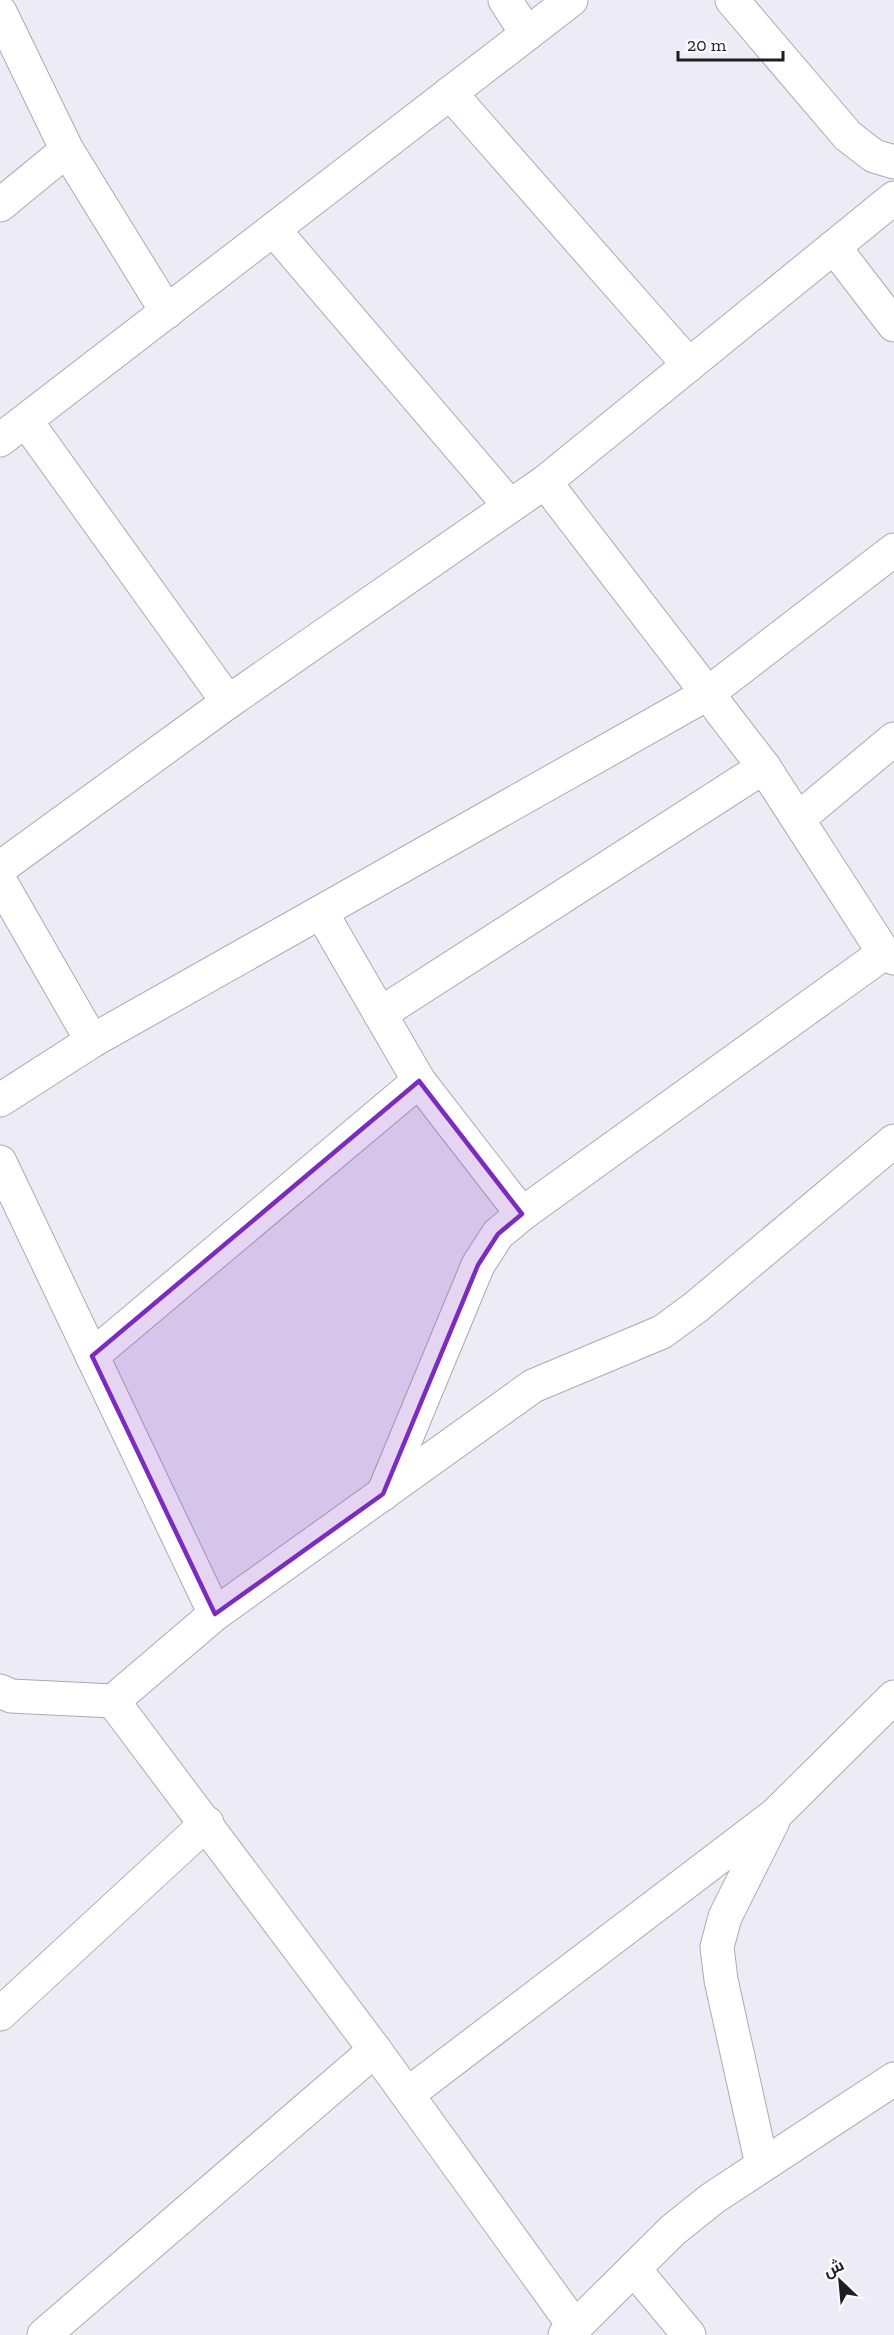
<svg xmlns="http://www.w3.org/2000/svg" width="894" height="2335" font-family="'Zilla Slab',Cairo,serif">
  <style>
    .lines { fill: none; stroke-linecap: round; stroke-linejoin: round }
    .minor-casing { stroke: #abaab3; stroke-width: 35 }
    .minor { stroke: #fff; stroke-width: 33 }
    .marked { fill: #7b2cbf; fill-opacity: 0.2; stroke: #7b2cbf; stroke-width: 4.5; stroke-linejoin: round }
  </style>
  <rect width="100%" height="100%" fill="#edecf6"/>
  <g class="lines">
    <g class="minor-casing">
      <g id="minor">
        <polyline points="505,0 527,34"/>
        <polyline points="732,0 848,136 874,156 894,162"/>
        <polyline points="0,12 67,150 167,312"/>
        <polyline points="450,93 689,365"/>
        <polyline points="0,205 67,150"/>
        <polyline points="274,230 510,506"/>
        <polyline points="834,247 894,325"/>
        <polyline points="26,421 228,702"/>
        <polyline points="0,440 571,0"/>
        <polyline points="545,482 764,767 884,953 894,958"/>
        <polyline points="798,819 894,739"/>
        <polyline points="0,868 228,702 545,482 894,198"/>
        <polyline points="0,881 92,1041"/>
        <polyline points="321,912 419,1081 522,1214"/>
        <polyline points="380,1014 764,767"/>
        <polyline points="0,1100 92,1041 707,694 894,550"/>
        <polyline points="0,1162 215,1614"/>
        <polyline points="92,1356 419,1081"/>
        <polyline points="383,1494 478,1265 498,1234 522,1214 884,953"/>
        <polyline points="0,1691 11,1696 113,1701 215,1614 533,1386 662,1332 696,1307 894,1141"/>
        <polyline points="113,1701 375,2050 575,2327"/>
        <polyline points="0,2014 207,1823"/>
        <polyline points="408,2094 776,1814 894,1697"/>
        <polyline points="762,2165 721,1980 717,1947 725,1917 773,1821"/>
        <polyline points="634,2269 689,2335"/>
        <polyline points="44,2335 375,2050"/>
        <polyline points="565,2335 575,2327 673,2230 713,2198 894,2079"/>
      </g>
    </g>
    <use href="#minor" class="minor"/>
  </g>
  <path class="marked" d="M 419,1081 L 522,1214 L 498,1234 L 478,1265 L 383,1494 L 215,1614 L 92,1356 Z"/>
  <g transform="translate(840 2281) rotate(334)" stroke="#fafafe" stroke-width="4.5" paint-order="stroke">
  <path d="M0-4.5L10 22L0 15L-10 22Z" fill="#1e1d21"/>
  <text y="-9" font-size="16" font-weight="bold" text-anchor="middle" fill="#1e1d21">ش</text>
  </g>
  <path d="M678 51v9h105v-9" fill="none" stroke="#1e1d21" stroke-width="3"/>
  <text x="687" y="51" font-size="18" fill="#1e1d21" stroke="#fafafe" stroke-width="4.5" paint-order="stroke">20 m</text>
</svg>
